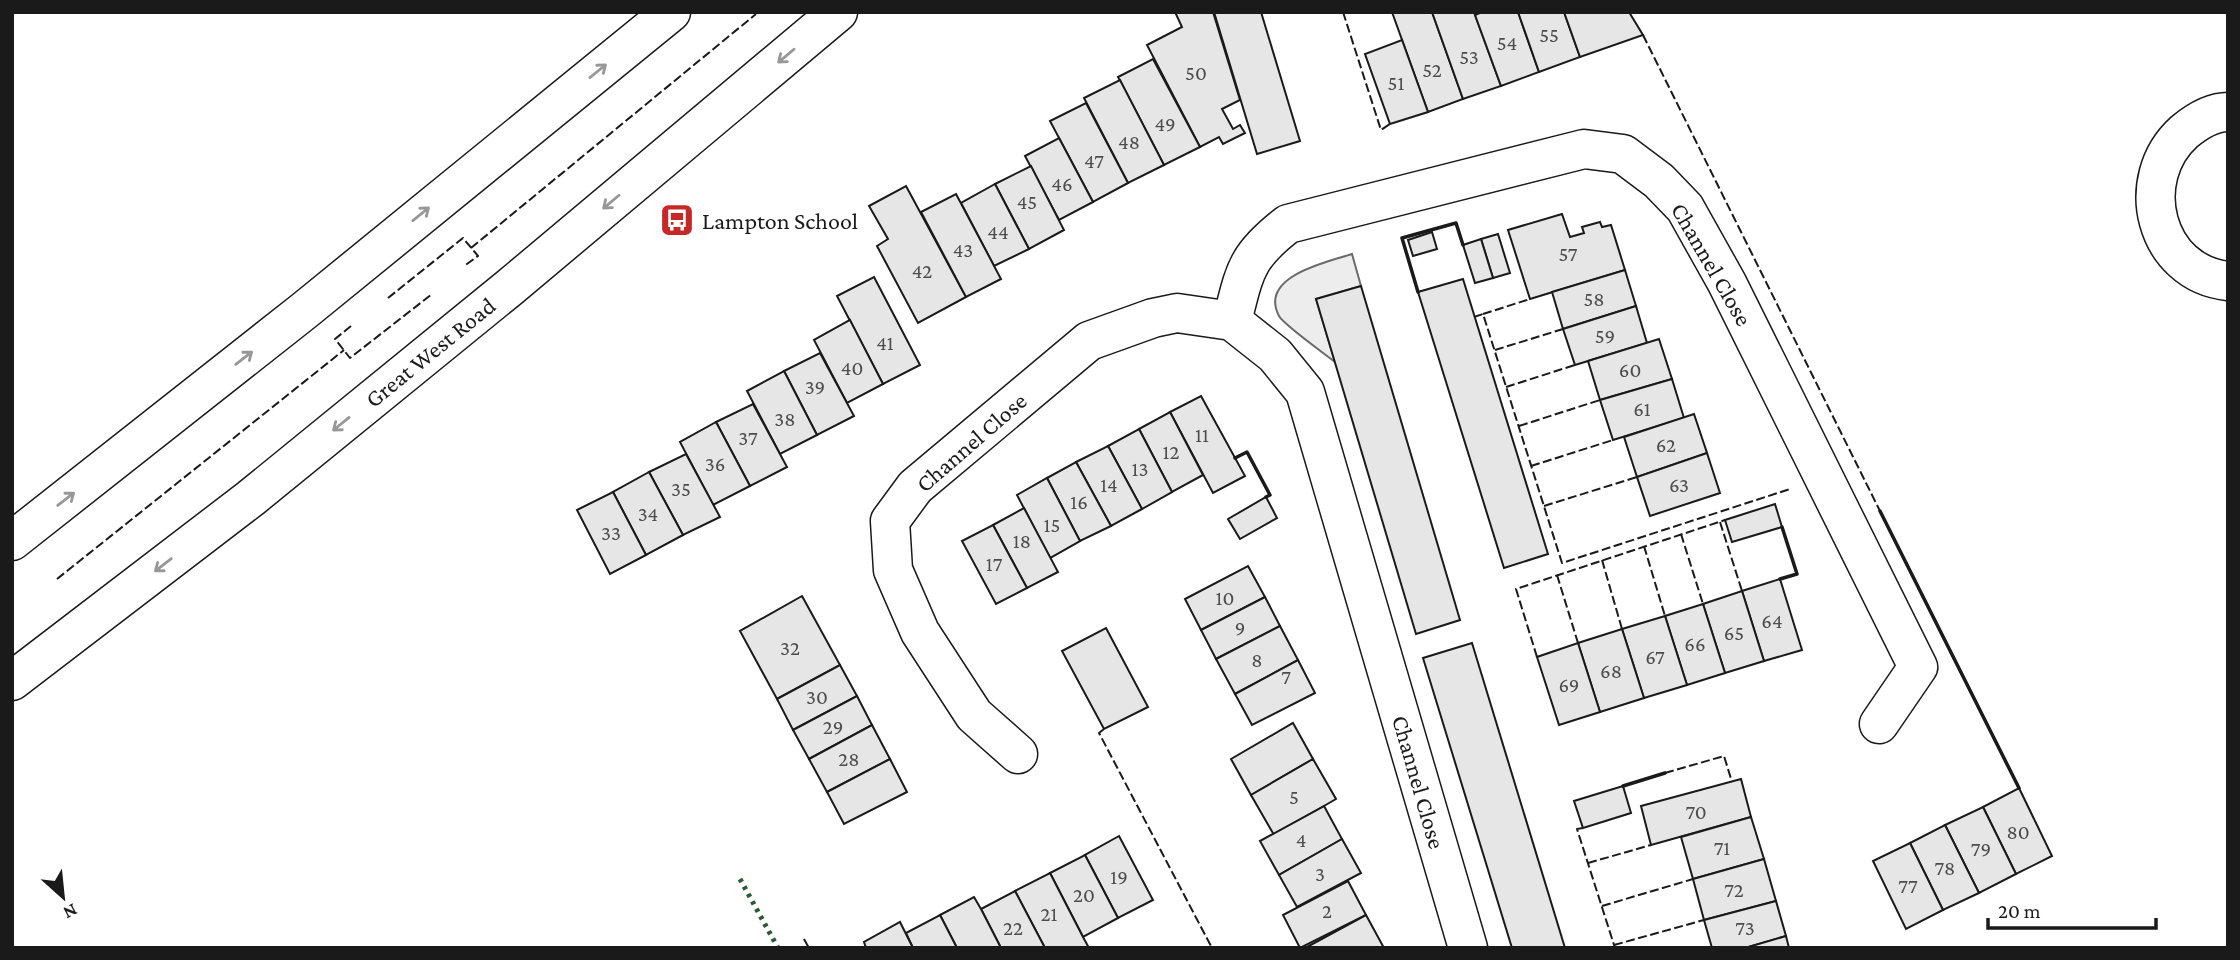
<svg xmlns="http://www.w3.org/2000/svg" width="2240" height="960" font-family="'Crimson Pro',serif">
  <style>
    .green { fill: #ededed; stroke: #6a6a6a; stroke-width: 2 }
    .building { fill: #e6e6e6; stroke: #1a1a1a; stroke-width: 2 }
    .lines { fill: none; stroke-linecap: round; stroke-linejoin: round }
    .street-casing { stroke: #1a1a1a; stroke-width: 41 }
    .highway-casing { stroke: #1a1a1a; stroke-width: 41 }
    .street { stroke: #fff; stroke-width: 38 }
    .highway { stroke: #fff; stroke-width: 38 }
    .hedge { stroke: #2b5a34; stroke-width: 5; stroke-dasharray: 3.5 5; stroke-linecap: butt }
    .fence { stroke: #1a1a1a; stroke-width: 2; stroke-dasharray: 9 3.5; stroke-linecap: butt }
    .wall { stroke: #1a1a1a; stroke-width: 3.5 }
    .oneway { stroke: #989898 }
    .labels { text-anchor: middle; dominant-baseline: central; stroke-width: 5; stroke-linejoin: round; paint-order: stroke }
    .number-label { font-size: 21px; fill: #4d4d4d }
    .poi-label { font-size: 24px; fill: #1a1a1a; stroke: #fff; text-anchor: start }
    .street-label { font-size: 24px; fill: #1a1a1a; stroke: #fff }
  </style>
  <rect width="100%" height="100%" fill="#fff"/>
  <path class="green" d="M 1352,254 L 1361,286 L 1316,299 L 1335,362 C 1325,354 1284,325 1279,316 C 1258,276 1328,262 1352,254 Z"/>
  <g class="building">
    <polygon points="1175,12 1213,12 1240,100 1222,109 1233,129 1240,125 1245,133 1223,144 1219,137 1200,147 1147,45 1182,27"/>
    <polygon points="1214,12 1261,12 1300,141 1257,154"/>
    <polygon points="1392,12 1432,12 1463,99 1428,112"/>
    <polygon points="1432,12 1474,12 1501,86 1463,99"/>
    <polygon points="1482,12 1518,12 1539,72 1501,86 1475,15"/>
    <polygon points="1518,12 1564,12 1580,57 1539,72"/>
    <polygon points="1564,12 1629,12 1643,35 1580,57"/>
    <polygon points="1402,40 1428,112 1390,124 1365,54"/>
    <polygon points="1153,59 1200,147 1164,165 1118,77"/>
    <polygon points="1120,80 1164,165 1128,183 1084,98"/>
    <polygon points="1086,103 1128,183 1093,202 1050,121"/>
    <polygon points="1059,138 1093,202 1059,220 1025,156"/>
    <polygon points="1031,166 1064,230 1029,249 995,184"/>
    <polygon points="995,184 1029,249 994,266 961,203"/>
    <polygon points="906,186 966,297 918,323 877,246 888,239 869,206"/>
    <polygon points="956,194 1001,279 966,297 921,212"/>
    <polygon points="1562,214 1570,237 1584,233 1582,227 1600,222 1602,227 1611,225 1625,270 1530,299 1508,230"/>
    <polygon points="1432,232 1437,249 1413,256 1408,240"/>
    <polygon points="1498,234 1510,273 1493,278 1481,239"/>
    <polygon points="1481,239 1493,278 1475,283 1463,245"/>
    <polygon points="1625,270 1636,306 1563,329 1552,292"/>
    <polygon points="874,277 920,365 883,384 837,296"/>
    <polygon points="1463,279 1548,554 1504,568 1418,292"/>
    <polygon points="1361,286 1460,620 1416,634 1316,299"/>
    <polygon points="1636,306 1647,343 1575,365 1563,329"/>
    <polygon points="850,320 883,384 847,403 814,340"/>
    <polygon points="1659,339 1672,379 1600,400 1588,361"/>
    <polygon points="820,353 854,416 817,435 784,371"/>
    <polygon points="784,371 817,435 780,454 747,391"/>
    <polygon points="1672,379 1684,418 1613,440 1600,400"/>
    <polygon points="1201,396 1245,476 1213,493 1170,412"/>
    <polygon points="753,404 787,467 750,486 716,422"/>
    <polygon points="1170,412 1203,475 1172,492 1139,429"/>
    <polygon points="1694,414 1707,453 1637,477 1624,437"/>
    <polygon points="716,422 750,486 713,505 680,442"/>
    <polygon points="1139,429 1172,492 1142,509 1108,446"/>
    <polygon points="1108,446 1142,509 1111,526 1076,462"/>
    <polygon points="1707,453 1720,493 1650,516 1637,477"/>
    <polygon points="686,454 720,517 683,535 649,472"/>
    <polygon points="1076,462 1111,526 1080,541 1047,478"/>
    <polygon points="649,472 683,535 646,555 613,492"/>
    <polygon points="1047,478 1080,541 1050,558 1017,495"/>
    <polygon points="613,492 646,555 610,574 577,510"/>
    <polygon points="1266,497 1277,518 1240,539 1228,519"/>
    <polygon points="1775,504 1782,527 1732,542 1725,520"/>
    <polygon points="1024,508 1058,572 1027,588 993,525"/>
    <polygon points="993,525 1027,588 996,604 962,541"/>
    <polygon points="1248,566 1265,597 1201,630 1185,599"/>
    <polygon points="1780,579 1802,650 1764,661 1742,591"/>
    <polygon points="1742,591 1764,661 1725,673 1703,604"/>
    <polygon points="802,596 840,665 777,699 740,631"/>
    <polygon points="1265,597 1280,626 1216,659 1201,630"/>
    <polygon points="1703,604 1725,673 1687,685 1665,616"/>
    <polygon points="1665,616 1687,685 1644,698 1622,629"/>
    <polygon points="1280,626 1298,660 1235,694 1216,659"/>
    <polygon points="1106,628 1148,707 1104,729 1062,651"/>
    <polygon points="1622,629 1644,698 1600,712 1578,643"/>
    <polygon points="1472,643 1565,948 1512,948 1423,658"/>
    <polygon points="1578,643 1600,712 1559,725 1537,657"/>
    <polygon points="1298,660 1315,693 1252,725 1235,694"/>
    <polygon points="840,665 857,696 793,730 777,699"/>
    <polygon points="857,696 872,725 809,759 793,730"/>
    <polygon points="1293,723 1313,759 1251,795 1231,759"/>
    <polygon points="872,725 890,759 827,792 809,759"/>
    <polygon points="890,759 907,792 844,824 827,792"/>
    <polygon points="1313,759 1336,799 1274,835 1251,795"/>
    <polygon points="1741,779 1751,817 1651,845 1641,806"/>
    <polygon points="1623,786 1631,813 1583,828 1574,801"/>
    <polygon points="2019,788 2052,856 2016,874 1983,807"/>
    <polygon points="1324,806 1342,839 1279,875 1260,841"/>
    <polygon points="1983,807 2016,874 1979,893 1945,825"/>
    <polygon points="1751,817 1764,859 1693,879 1681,837"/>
    <polygon points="1945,825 1979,893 1943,910 1910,843"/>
    <polygon points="1119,836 1153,900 1118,918 1085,855"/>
    <polygon points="1342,839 1361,873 1297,907 1279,875"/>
    <polygon points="1910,843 1943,910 1906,929 1873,861"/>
    <polygon points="1085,855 1118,918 1083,937 1050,873"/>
    <polygon points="1764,859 1776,901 1704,920 1693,879"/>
    <polygon points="1050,873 1083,937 1089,948 1045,948 1015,891"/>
    <polygon points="1348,881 1366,915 1300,948 1283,915"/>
    <polygon points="1015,891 1045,948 1001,948 981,909"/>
    <polygon points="974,897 981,909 1001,948 957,948 940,915"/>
    <polygon points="1776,901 1786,936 1745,948 1712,948 1704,920"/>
    <polygon points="940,915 957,948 913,948 906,933"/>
    <polygon points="1366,915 1384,948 1305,948"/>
    <polygon points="900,922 913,948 866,948 864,942"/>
    <polygon points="1786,936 1789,948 1745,948"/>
  </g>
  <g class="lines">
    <g class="street-casing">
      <g id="street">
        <path d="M 2228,112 C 2212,112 2196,122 2184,132 C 2132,179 2154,273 2228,281"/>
        <path d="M 1232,321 C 1245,271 1245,257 1288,224 L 1584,149 L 1623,154 L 1659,181 L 1685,208 L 1727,283 L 1918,667 L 1879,724"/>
        <polyline points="1018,754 974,715 920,632 893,570 890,521 915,487 1089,341 1153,318 1177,313 1232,321 1275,355 1305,392 1468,948"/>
      </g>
    </g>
    <g class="highway-casing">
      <g id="highway">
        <polyline points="12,541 305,310 671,12"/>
        <polyline points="12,681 251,498 509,288 838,12"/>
      </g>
    </g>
    <use href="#street" class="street"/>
    <use href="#highway" class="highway"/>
    <polyline class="hedge" points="740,879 778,948"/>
    <g class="fence">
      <polyline points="1343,12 1381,130 1390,124"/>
      <polyline points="1643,35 1880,511"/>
      <polyline points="471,248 756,14"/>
      <polyline points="388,298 463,238 478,256 464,266"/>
      <polyline points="1483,314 1530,299"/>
      <polyline points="1474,317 1483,314 1562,563 1790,489"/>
      <polyline points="351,326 335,339 350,358 432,294"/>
      <polyline points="1495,350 1563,329"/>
      <polyline points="1506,387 1575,365"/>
      <polyline points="1519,426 1600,400"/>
      <polyline points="1531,466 1613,440"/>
      <polyline points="1544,506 1637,477"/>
      <polyline points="1720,522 1742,591"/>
      <polyline points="1681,534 1703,604"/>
      <polyline points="1644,546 1665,616"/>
      <polyline points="1602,560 1622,629"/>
      <polyline points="1557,575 1578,643"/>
      <polyline points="57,579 344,350"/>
      <polyline points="1537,657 1516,589 1725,520"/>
      <polyline points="1104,729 1099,733 1212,948"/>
      <polyline points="1665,773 1724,756 1732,782"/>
      <polyline points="1583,828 1577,829 1615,948"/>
      <polyline points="1588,863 1651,845"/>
      <polyline points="1602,906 1693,879"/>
      <polyline points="804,939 809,948"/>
      <polyline points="1614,945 1704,920"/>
    </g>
    <g class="wall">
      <polyline points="1418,292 1402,238 1456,223 1463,245"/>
      <polyline points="1235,458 1247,452 1270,495 1266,497"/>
      <polyline points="1880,511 2019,788"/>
      <polyline points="1780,579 1797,574 1782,527"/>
      <polyline points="1623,786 1665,773"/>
    </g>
  </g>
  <defs><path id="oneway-shaft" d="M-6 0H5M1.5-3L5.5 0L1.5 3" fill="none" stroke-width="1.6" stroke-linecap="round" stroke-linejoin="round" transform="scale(1.75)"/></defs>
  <g class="oneway">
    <use href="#oneway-shaft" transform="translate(786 56) rotate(140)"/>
    <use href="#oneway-shaft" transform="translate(598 71) rotate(-39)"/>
    <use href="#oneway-shaft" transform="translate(611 202) rotate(140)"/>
    <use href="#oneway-shaft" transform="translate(421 214) rotate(-39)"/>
    <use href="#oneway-shaft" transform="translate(244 358) rotate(-38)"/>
    <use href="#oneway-shaft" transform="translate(341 424) rotate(141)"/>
    <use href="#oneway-shaft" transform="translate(66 499) rotate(-38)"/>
    <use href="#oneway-shaft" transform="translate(163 565) rotate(142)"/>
  </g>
  <defs>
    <g id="bus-square" transform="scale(1.75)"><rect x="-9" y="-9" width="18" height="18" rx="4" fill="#c62828" stroke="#fff"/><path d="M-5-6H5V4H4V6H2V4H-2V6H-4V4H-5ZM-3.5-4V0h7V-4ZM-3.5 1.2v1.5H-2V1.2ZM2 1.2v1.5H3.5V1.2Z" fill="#fff"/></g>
  </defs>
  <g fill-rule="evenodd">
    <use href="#bus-square" x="677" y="220"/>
  </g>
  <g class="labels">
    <g class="number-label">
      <text x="1549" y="35">55</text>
      <text x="1507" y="43">54</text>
      <text x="1469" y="57">53</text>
      <text x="1432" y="70">52</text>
      <text x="1196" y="73">50</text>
      <text x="1396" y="83">51</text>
      <text x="1165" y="124">49</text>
      <text x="1129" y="142">48</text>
      <text x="1094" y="161">47</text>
      <text x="1062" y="184">46</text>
      <text x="1027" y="202">45</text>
      <text x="998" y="232">44</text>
      <text x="963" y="250">43</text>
      <text x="1568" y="254">57</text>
      <text x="922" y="271">42</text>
      <text x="1594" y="299">58</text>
      <text x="1605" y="336">59</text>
      <text x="885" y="343">41</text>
      <text x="852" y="368">40</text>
      <text x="1630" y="370">60</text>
      <text x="815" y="387">39</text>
      <text x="1642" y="409">61</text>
      <text x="785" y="419">38</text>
      <text x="1202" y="435">11</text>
      <text x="748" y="438">37</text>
      <text x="1666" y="445">62</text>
      <text x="1171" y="452">12</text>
      <text x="715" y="464">36</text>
      <text x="1140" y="469">13</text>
      <text x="1109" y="485">14</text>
      <text x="1679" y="485">63</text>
      <text x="681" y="489">35</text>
      <text x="1079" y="502">16</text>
      <text x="648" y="514">34</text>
      <text x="1052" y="525">15</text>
      <text x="611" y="533">33</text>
      <text x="1022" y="541">18</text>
      <text x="994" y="564">17</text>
      <text x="1225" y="598">10</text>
      <text x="1772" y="621">64</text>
      <text x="1240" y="628">9</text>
      <text x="1734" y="633">65</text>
      <text x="1695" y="644">66</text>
      <text x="790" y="648">32</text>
      <text x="1655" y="657">67</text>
      <text x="1257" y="660">8</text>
      <text x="1611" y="671">68</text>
      <text x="1286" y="677">7</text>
      <text x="1569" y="685">69</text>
      <text x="817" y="697">30</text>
      <text x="833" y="727">29</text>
      <text x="849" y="759">28</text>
      <text x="1294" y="797">5</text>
      <text x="1696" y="812">70</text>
      <text x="2018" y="832">80</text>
      <text x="1301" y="840">4</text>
      <text x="1722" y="848">71</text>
      <text x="1981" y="849">79</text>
      <text x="1945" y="868">78</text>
      <text x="1320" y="874">3</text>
      <text x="1119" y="877">19</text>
      <text x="1908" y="886">77</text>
      <text x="1734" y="890">72</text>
      <text x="1084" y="895">20</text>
      <text x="1327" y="911">2</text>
      <text x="1049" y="914">21</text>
      <text x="1013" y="928">22</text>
      <text x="1745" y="928">73</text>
    </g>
    <g class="poi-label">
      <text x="702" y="220">Lampton School</text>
    </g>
    <g class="street-label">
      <text transform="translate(1712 264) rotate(60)">Channel Close</text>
      <text transform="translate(430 352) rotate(-39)">Great West Road</text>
      <text transform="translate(971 442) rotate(-41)">Channel Close</text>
      <text transform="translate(1419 782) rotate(74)">Channel Close</text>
    </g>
  </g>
  <rect width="2240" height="960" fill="none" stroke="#1a1a1a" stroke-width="28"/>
  <g transform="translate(63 897) rotate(153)" stroke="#ffffff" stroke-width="5" paint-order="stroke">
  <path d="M0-5L12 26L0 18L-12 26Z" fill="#1a1a1a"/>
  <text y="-10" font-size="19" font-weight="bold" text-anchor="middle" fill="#1a1a1a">N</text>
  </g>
  <path d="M1988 918v10h168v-10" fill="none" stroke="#1a1a1a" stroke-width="3.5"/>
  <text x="1998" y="918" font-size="21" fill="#1a1a1a" stroke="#ffffff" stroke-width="5" paint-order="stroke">20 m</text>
</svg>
